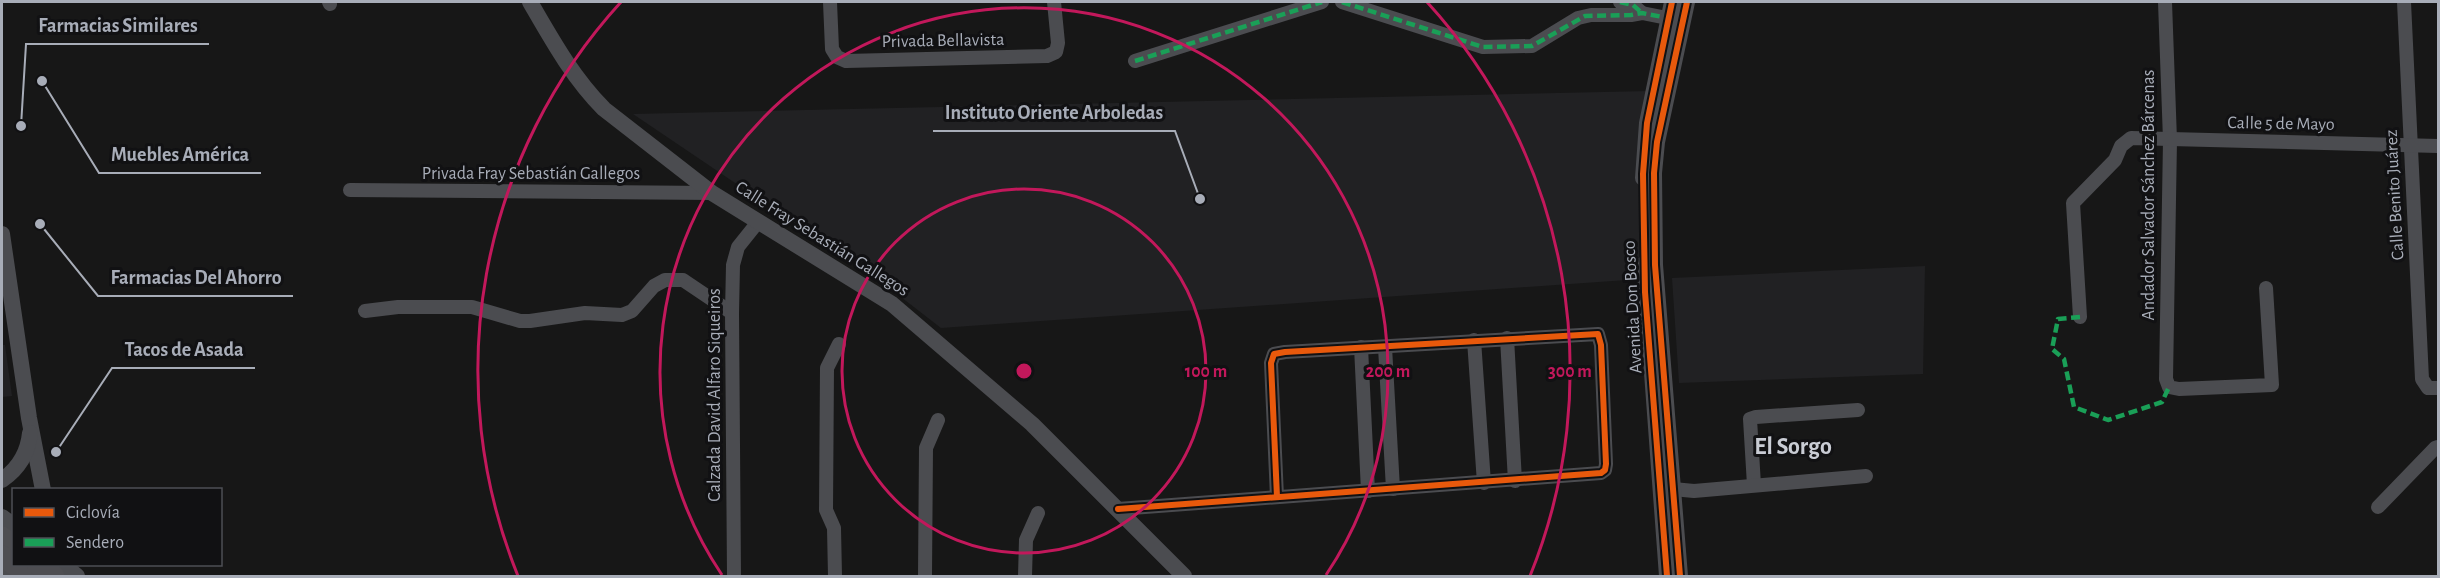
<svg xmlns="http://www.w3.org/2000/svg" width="2440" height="578" font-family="'Alegreya Sans',sans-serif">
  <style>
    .built { fill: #212123 }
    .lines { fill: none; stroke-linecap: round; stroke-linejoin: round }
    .minor { stroke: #4b4c50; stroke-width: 14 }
    .tertiary { stroke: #4b4c50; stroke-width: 16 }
    .trunk { stroke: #4e4e52; stroke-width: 21 }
    .trunk-bridge { stroke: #4e4e52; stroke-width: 21 }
    .quiet { stroke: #1a9f57; stroke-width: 4.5; stroke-dasharray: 9 4.5; stroke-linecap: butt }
    .cycleway-casing { stroke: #111113; stroke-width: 10 }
    .cycleway { stroke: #e8590c; stroke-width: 6 }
    .ring { fill: none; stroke: #c2185b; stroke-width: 3 }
    .labels { text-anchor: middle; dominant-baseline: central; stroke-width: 6; stroke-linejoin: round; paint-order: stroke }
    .street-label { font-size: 18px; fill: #a8adb8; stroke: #111113 }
    .district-label { font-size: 24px; font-weight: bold; fill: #c9ccd4; stroke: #111113 }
    .centre { fill: #c2185b; stroke: #111113; stroke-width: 3 }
    .ring-label { font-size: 18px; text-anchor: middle; font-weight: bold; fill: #c2185b; stroke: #111113; stroke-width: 6; stroke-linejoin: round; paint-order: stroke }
    .leader { fill: none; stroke: #a8adb8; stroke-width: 2 }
    .callout-dot { fill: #a8adb8; stroke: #111113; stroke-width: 2 }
    .callout-label { font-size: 20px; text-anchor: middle; font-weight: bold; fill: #a8adb8; stroke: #111113; stroke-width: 6; stroke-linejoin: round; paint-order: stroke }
  </style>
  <rect width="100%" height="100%" fill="#171717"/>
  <g class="built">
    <polygon points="1649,91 1642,119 1641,279 941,328 879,280 633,114"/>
    <polygon points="1925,266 1923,374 1679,383 1672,278"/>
    <polygon points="2,345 5,345 12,396 2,397"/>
  </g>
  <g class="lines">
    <g class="minor">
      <polyline points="329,2 330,4"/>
      <polyline points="830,2 832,49 837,57 846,61 1047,56 1056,52 1058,43 1054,2"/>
      <polyline points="1342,2 1483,47 1532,46 1578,18 1591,15 1631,15 1642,13 1677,20"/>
      <polyline points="1620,2 1633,5 1642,13"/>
      <polyline points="2165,2 2170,140 2166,379 2169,387 2179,389 2272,385 2266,288"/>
      <polyline points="2404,2 2422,379 2428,388 2438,388"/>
      <polyline points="1135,61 1322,2"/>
      <polyline points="350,190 712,193"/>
      <polyline points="365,311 398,307 472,307 520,321 530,321 585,313 622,315 632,311 654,286 665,280 683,280 732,313"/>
      <polyline points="2080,317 2073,203 2115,160 2121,146 2131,138 2438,146"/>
      <polyline points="1507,338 1515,481"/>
      <polyline points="1474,340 1484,483"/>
      <polyline points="1361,347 1368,491"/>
      <polyline points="1385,347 1393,489"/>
      <polyline points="1754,485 1750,419 1756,417 1858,410"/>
      <polyline points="1673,489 1694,491 1866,476"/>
      <polyline points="2378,507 2435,448 2438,447"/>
      <polyline points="1118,509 1601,473 1605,470 1606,464 1601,345 1598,334 1285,352 1274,354 1271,363 1277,497"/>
      <polyline points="734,576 732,313 733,265 738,247 758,222"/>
      <polyline points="835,576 834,528 826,510 827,368 839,344"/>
      <polyline points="925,576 926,448 938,420"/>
      <polyline points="1025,576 1026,540 1038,513"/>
    </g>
    <g class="tertiary">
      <path d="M 530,2 C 552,40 573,78 604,109 L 712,193 L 892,304 L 1032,424 L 1184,576"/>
      <polyline points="1643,178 1647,123 1672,2"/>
      <polyline points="2,234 29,418 43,490"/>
      <polyline points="1644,264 1667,576"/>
      <path d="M 2,480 C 18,469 28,453 30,433"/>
      <polyline points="2,517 14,526"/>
      <polyline points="62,564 77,576"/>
      <polyline points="2,575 4,576"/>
      <polyline points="1680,576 1655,265 1654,173 1657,142 1687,2"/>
    </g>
    <g class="trunk">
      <polyline points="2,537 14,547"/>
      <polyline points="2,556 30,576"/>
    </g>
    <polyline class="trunk-bridge" points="37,564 54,576"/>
    <g class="quiet">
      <polyline points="1342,2 1483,47 1532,46 1585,16 1631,15 1642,13 1673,19"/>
      <polyline points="1620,2 1633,5 1642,13"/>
      <polyline points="1135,61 1322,2"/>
      <polyline points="2080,317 2058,319 2052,349 2064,359 2074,407 2108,420 2162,402 2169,387"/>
    </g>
    <g class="cycleway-casing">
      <g id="cycleway">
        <polyline points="1118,509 1601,473 1605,470 1606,464 1601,345 1598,334 1285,352 1274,354 1271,363 1277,497"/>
        <polyline points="1667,576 1645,292 1643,174 1647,123 1672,2"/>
        <polyline points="1680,576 1655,265 1654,173 1657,142 1687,2"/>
      </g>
    </g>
    <use href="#cycleway" class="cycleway"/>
  </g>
  <g class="ring">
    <circle cx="1024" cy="371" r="182"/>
    <path d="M722 575A364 364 0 1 1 1326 575"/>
    <path d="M518 576A546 546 0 0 1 621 2M1427 2A546 546 0 0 1 1530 576"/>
  </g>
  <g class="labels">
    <g class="street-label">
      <text transform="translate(943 41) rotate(-1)">Privada Bellavista</text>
      <text transform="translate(2281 124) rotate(1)">Calle 5 de Mayo</text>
      <text x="531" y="174">Privada Fray Sebastián Gallegos</text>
      <text transform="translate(2149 195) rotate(-90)">Andador Salvador Sánchez Bárcenas</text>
      <text transform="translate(2395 195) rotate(-93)">Calle Benito Juárez</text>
      <text transform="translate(822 239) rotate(32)">Calle Fray Sebastián Gallegos</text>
      <text transform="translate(1633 307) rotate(-93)">Avenida Don Bosco</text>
      <text transform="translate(715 395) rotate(-90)">Calzada David Alfaro Siqueiros</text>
    </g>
    <g class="district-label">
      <text x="1793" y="447">El Sorgo</text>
    </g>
  </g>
  <circle cx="1024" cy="371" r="9" class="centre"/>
  <g class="ring-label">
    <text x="1206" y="377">100 m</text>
    <text x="1388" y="377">200 m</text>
    <text x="1570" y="377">300 m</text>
  </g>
  <path class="leader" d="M21 126L26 44H209M1200 199L1175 131H933M42 81L99 173H261M40 224L98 296H293M56 452L112 368H255"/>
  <g class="callout-dot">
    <circle cx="21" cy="126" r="6"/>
    <circle cx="1200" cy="199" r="6"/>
    <circle cx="42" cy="81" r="6"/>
    <circle cx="40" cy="224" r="6"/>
    <circle cx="56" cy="452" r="6"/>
  </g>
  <g class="callout-label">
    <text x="118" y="32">Farmacias Similares</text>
    <text x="1054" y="119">Instituto Oriente Arboledas</text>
    <text x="180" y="161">Muebles América</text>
    <text x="196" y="284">Farmacias Del Ahorro</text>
    <text x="184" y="356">Tacos de Asada</text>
  </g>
  <rect width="2440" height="578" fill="none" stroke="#a8adb8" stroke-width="6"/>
  <rect x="12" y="488" width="210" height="78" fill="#111113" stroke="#4d4f55" stroke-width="1.5"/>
  <rect x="24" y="508" width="30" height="9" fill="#e8590c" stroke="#4d4f55" stroke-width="1.5"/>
  <text x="66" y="518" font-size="18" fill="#a8adb8">Ciclovía</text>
  <rect x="24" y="538" width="30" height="9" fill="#1a9f57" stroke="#4d4f55" stroke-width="1.5"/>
  <text x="66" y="548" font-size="18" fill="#a8adb8">Sendero</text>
</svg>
